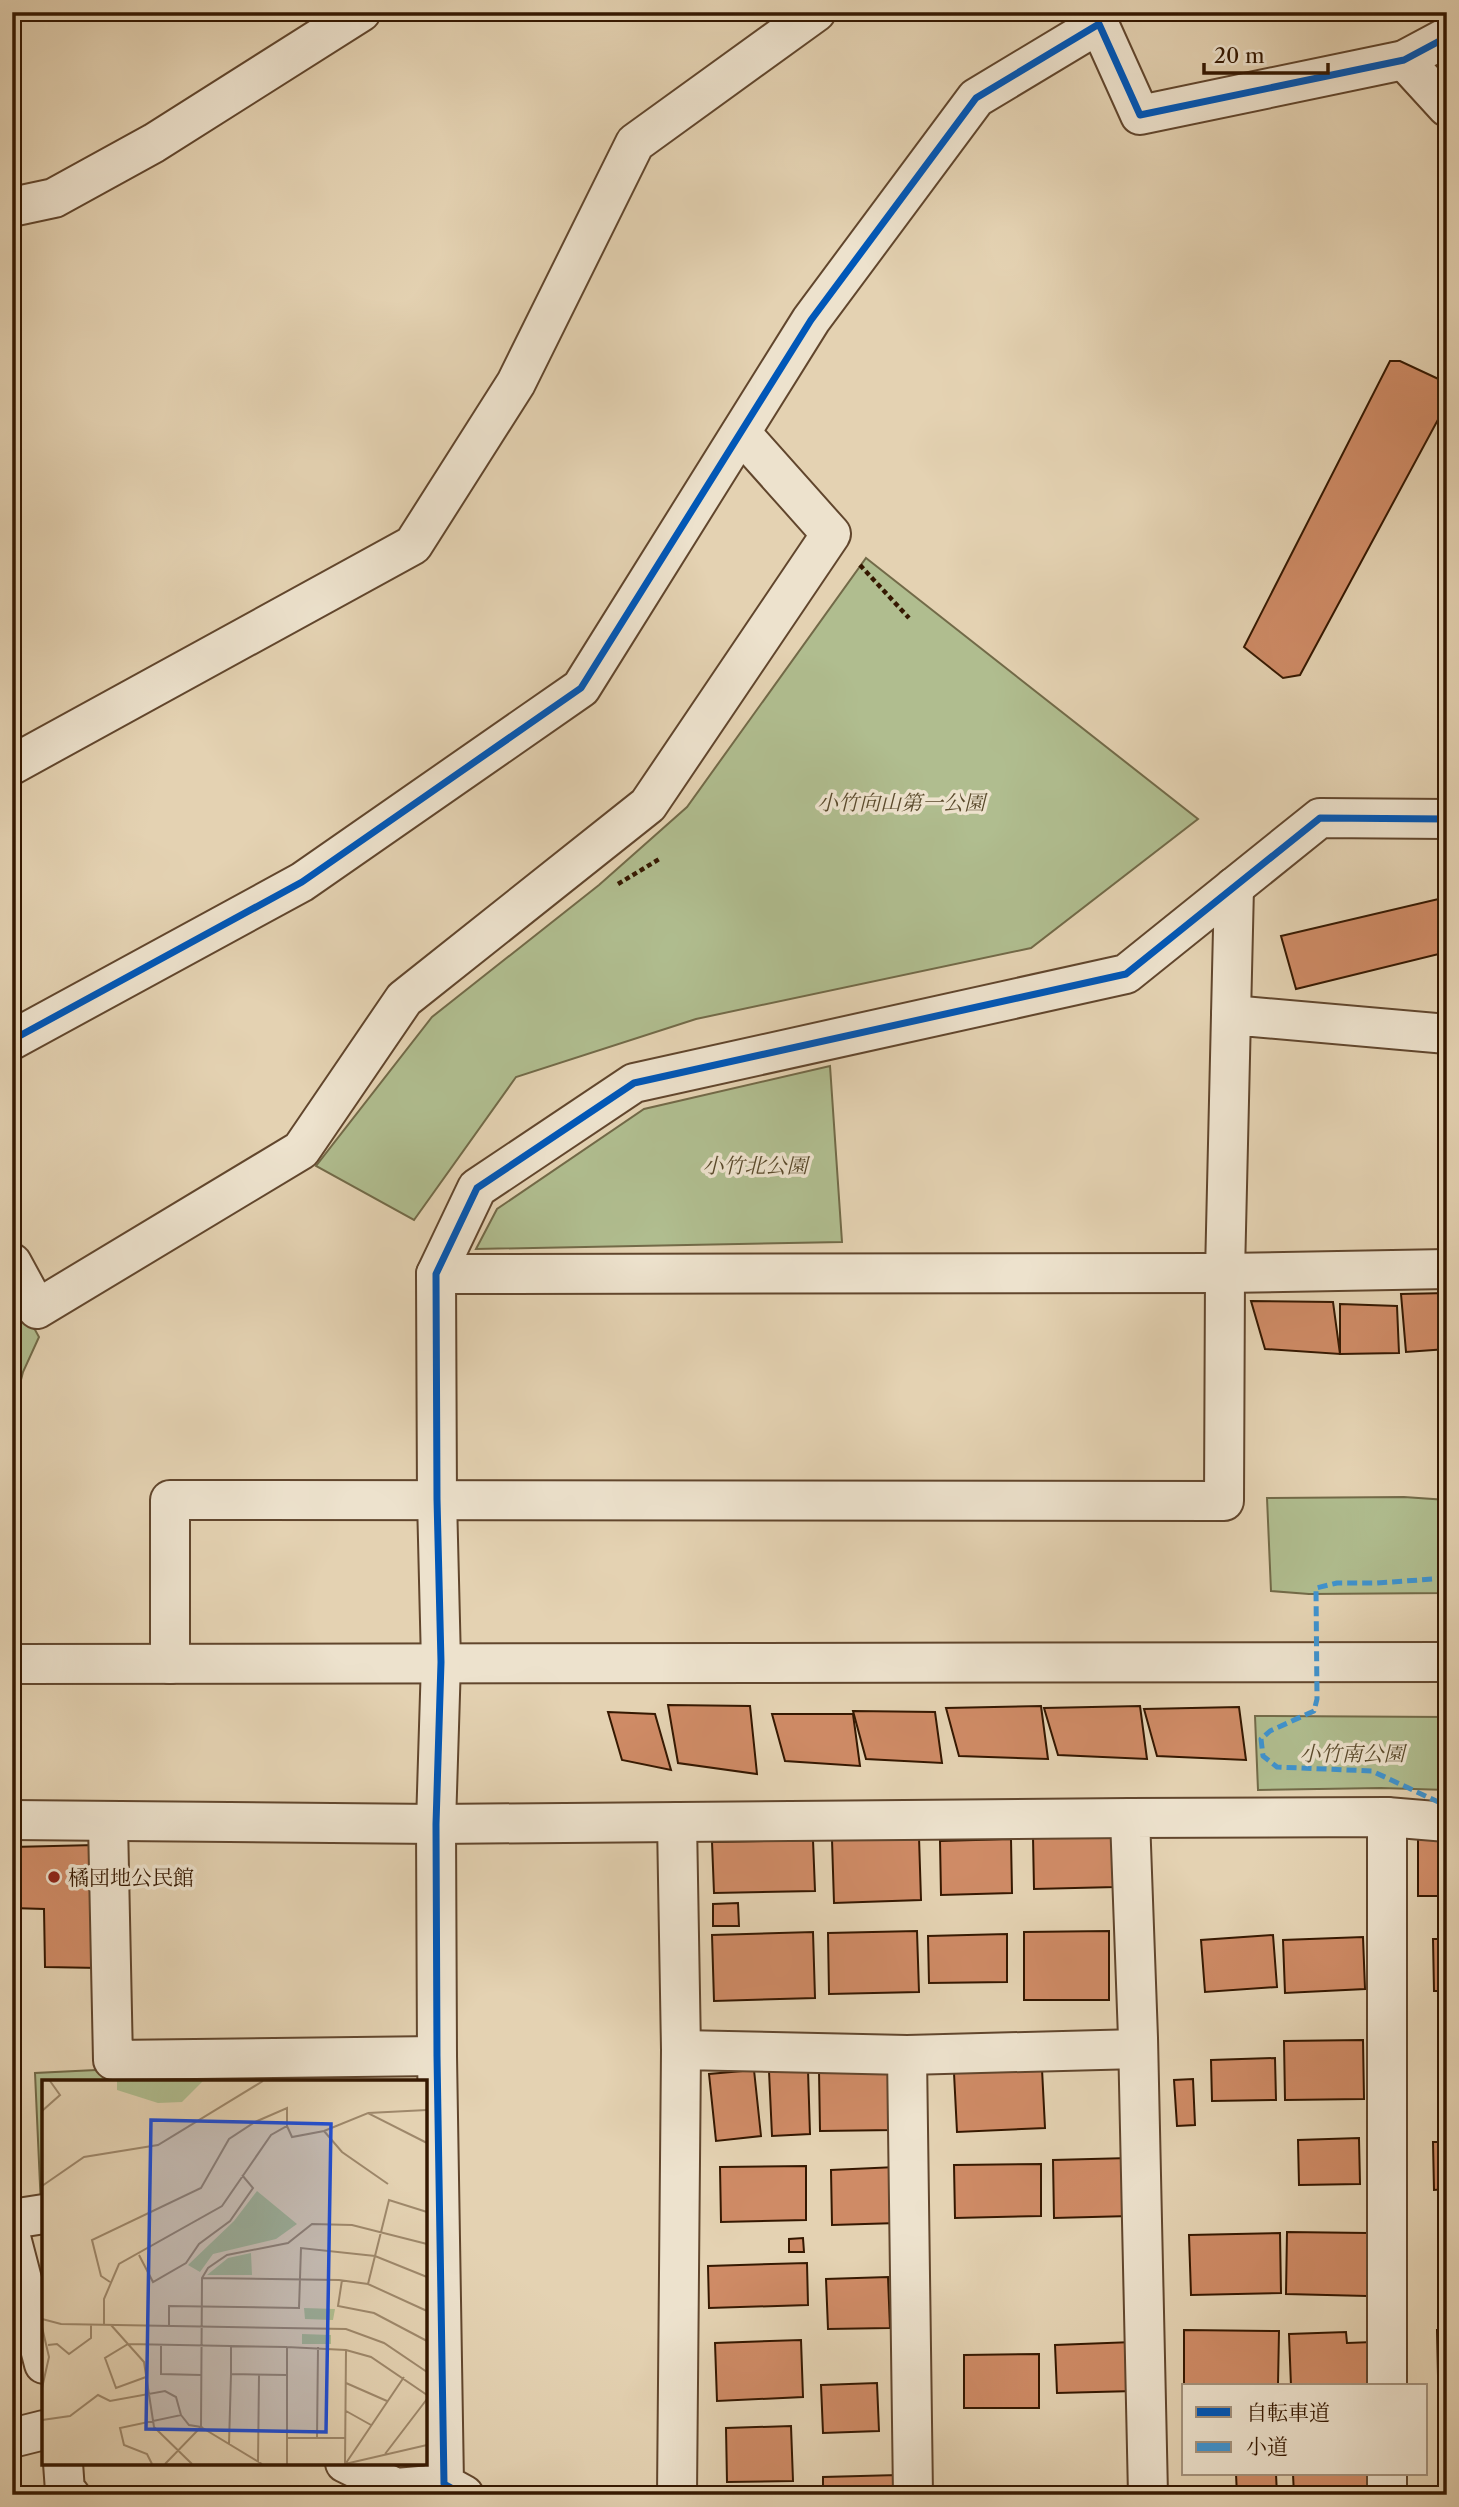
<svg xmlns="http://www.w3.org/2000/svg" width="1459" height="2507" font-family="'Libre Caslon Text','Noto Serif JP',serif">
  <style>
    .green { fill: #b0bd8f; stroke: #726a48; stroke-width: 2 }
    .building { fill: #cf8b66; stroke: #351801; stroke-width: 2 }
    .lines { fill: none; stroke-linecap: round; stroke-linejoin: round }
    .minor-casing { stroke: #61462d; stroke-width: 42 }
    .path { stroke: #351801; stroke-width: 4.5; stroke-dasharray: 5 3.5; stroke-linecap: butt }
    .minor { stroke: #ede2cd; stroke-width: 38 }
    .quiet { stroke: #3e93d0; stroke-width: 5; stroke-dasharray: 10 5; stroke-linecap: butt }
    .cycleway-casing { stroke: #ede2cd; stroke-width: 11 }
    .cycleway { stroke: #0057b8; stroke-width: 7 }
    .poi-dot { fill: #8f2418; stroke: #ede2cd; stroke-width: 2.5 }
    .labels { text-anchor: middle; dominant-baseline: central; stroke-width: 7; stroke-linejoin: round; paint-order: stroke }
    .park-label { font-size: 21px; font-style: italic; fill: #5a4a2c; stroke: #ede2cd }
    .poi-label { font-size: 21px; fill: #351801; stroke: #ede2cd; text-anchor: start }
    .inset-road { fill: none; stroke: #9e886b; stroke-width: 2 }
    .view { fill: #1d4ed8; fill-opacity: 0.15; stroke: #1d4ed8; stroke-width: 3.5 }
    .inset-edge { fill: none; stroke: #351801; stroke-width: 3.5 }
  </style>
  <rect width="100%" height="100%" fill="#e4d2b2"/>
  <filter id="stains"><feTurbulence type="fractalNoise" baseFrequency=".00286" numOctaves="4"/><feColorMatrix values="0 0 0 0 .2 0 0 0 0 .09 0 0 0 0 .02 0 0 0 .5 -.17"/></filter>
  <radialGradient id="worn" r=".72"><stop offset=".6" stop-color="#630" stop-opacity="0"/><stop offset="1" stop-color="#630" stop-opacity=".3"/></radialGradient>
  <g class="green">
    <polygon points="866,558 1198,819 1031,948 696,1019 516,1077 414,1220 316,1166 432,1017 599,885 687,807"/>
    <polygon points="830,1066 842,1242 476,1249 497,1209 644,1109"/>
    <polygon points="12,1288 39,1337 23,1372 12,1415"/>
    <polygon points="1404,1497 1447,1500 1447,1593 1309,1594 1271,1591 1267,1498"/>
    <polygon points="1255,1716 1447,1717 1447,1790 1381,1788 1258,1790"/>
    <polygon points="137,2068 139,2082 44,2082 44,2206 41,2207 35,2073"/>
  </g>
  <g class="building">
    <polygon points="1390,361 1400,361 1447,383 1447,403 1300,675 1283,678 1244,647"/>
    <polygon points="1447,897 1447,952 1296,989 1281,936"/>
    <polygon points="1447,1293 1447,1349 1406,1352 1401,1294"/>
    <polygon points="1251,1301 1333,1302 1340,1354 1265,1349"/>
    <polygon points="1340,1304 1397,1306 1399,1353 1340,1354"/>
    <polygon points="668,1705 750,1706 757,1774 678,1763"/>
    <polygon points="1041,1706 1048,1759 959,1756 946,1708"/>
    <polygon points="1140,1706 1147,1759 1058,1755 1044,1708"/>
    <polygon points="1239,1707 1246,1760 1157,1756 1144,1709"/>
    <polygon points="853,1711 935,1712 942,1763 866,1759"/>
    <polygon points="608,1712 655,1714 671,1770 622,1760"/>
    <polygon points="772,1714 853,1714 860,1766 785,1761"/>
    <polygon points="1115,1835 1116,1887 1034,1889 1033,1837"/>
    <polygon points="919,1837 921,1900 834,1903 832,1840"/>
    <rect x="1418" y="1838" width="29" height="58"/>
    <polygon points="1011,1839 1012,1893 941,1895 940,1841"/>
    <polygon points="813,1840 815,1891 714,1893 712,1842"/>
    <polygon points="95,1845 99,1968 45,1967 44,1909 12,1908 12,1847"/>
    <polygon points="738,1903 739,1926 713,1926 713,1904"/>
    <polygon points="917,1931 919,1992 829,1994 828,1933"/>
    <polygon points="1109,1931 1109,2000 1024,2000 1024,1932"/>
    <polygon points="813,1932 815,1998 714,2001 712,1935"/>
    <polygon points="1007,1934 1007,1982 929,1983 928,1936"/>
    <polygon points="1273,1935 1277,1987 1205,1992 1201,1940"/>
    <polygon points="1363,1937 1365,1989 1285,1993 1283,1940"/>
    <polygon points="1433,1939 1447,1939 1447,1991 1434,1991"/>
    <polygon points="1363,2040 1364,2099 1285,2100 1284,2041"/>
    <polygon points="1439,2056 1447,2056 1447,2101 1440,2101"/>
    <polygon points="1275,2058 1276,2100 1212,2101 1211,2060"/>
    <polygon points="895,2068 895,2130 820,2131 819,2070"/>
    <polygon points="1042,2069 1045,2128 957,2132 954,2073"/>
    <polygon points="754,2070 761,2136 716,2141 709,2074"/>
    <polygon points="808,2070 810,2134 772,2136 769,2071"/>
    <polygon points="1193,2079 1195,2125 1177,2126 1174,2080"/>
    <polygon points="1359,2138 1360,2184 1299,2185 1298,2140"/>
    <polygon points="1433,2142 1447,2142 1447,2189 1434,2190"/>
    <polygon points="1129,2158 1130,2216 1054,2218 1053,2160"/>
    <polygon points="1041,2164 1041,2216 955,2218 954,2165"/>
    <polygon points="806,2166 806,2220 721,2222 720,2167"/>
    <polygon points="896,2167 898,2223 832,2225 831,2170"/>
    <polygon points="1287,2232 1368,2233 1367,2296 1286,2294"/>
    <polygon points="1280,2233 1281,2293 1191,2295 1189,2235"/>
    <polygon points="803,2238 804,2252 789,2252 789,2239"/>
    <polygon points="807,2263 808,2305 709,2308 708,2266"/>
    <polygon points="888,2277 890,2328 828,2329 826,2279"/>
    <polygon points="1184,2330 1279,2331 1278,2385 1184,2384"/>
    <polygon points="1437,2330 1447,2330 1447,2375 1438,2375"/>
    <polygon points="1346,2332 1347,2343 1373,2342 1374,2384 1291,2386 1289,2334"/>
    <polygon points="801,2340 803,2397 717,2401 715,2343"/>
    <polygon points="1133,2342 1135,2391 1057,2393 1055,2345"/>
    <polygon points="1039,2354 1039,2408 964,2408 964,2355"/>
    <polygon points="877,2383 879,2431 823,2433 821,2385"/>
    <polygon points="791,2426 793,2481 727,2482 726,2428"/>
    <polygon points="1236,2474 1276,2474 1277,2495 1237,2495"/>
    <polygon points="1293,2474 1369,2474 1370,2495 1294,2495"/>
    <polygon points="898,2475 898,2495 823,2495 823,2477"/>
  </g>
  <g class="lines">
    <g class="minor-casing">
      <g id="minor">
        <polyline points="1404,60 1447,107"/>
        <polyline points="12,207 54,198 154,143 361,12"/>
        <polyline points="12,765 413,545 516,383 635,143 816,12"/>
        <polyline points="1231,1015 1234,887"/>
        <polyline points="12,1040 302,882 581,688 811,320 976,98 1099,24 1140,115 1404,60 1447,37"/>
        <polyline points="12,1263 37,1309 301,1150 404,999 648,805 831,534 741,433"/>
        <polyline points="436,1274 1225,1273 1447,1269"/>
        <polyline points="12,1664 1447,1662"/>
        <polyline points="170,1664 170,1500 1224,1501 1225,1273 1231,1015 1447,1034"/>
        <polyline points="1387,1817 1387,2386"/>
        <polyline points="12,1820 436,1824 1130,1818"/>
        <polyline points="677,1822 681,2050"/>
        <polyline points="108,1823 113,2060 437,2056"/>
        <polyline points="907,2055 913,2495"/>
        <polyline points="12,2219 44,2214"/>
        <polyline points="12,2241 44,2364"/>
        <polyline points="12,2438 44,2430"/>
        <polyline points="63,2463 65,2491 70,2495"/>
        <polyline points="345,2463 396,2488 444,2484"/>
        <polyline points="1387,2474 1387,2495"/>
        <polyline points="464,2495 444,2484 437,2056 436,1824 441,1662 437,1499 436,1274 477,1188 634,1083 1126,974 1320,818 1447,819"/>
        <polyline points="677,2495 681,2050 907,2055 1138,2049"/>
        <polyline points="1148,2495 1138,2038 1130,1818 1387,1817 1447,1822"/>
      </g>
    </g>
    <g class="path">
      <polyline points="860,565 909,618"/>
      <polyline points="618,884 661,858"/>
      <polyline points="1441,1578 1440,1599 1447,1605"/>
    </g>
    <use href="#minor" class="minor"/>
    <polyline class="quiet" points="1447,1578 1377,1583 1337,1583 1316,1588 1317,1699 1314,1711 1270,1731 1261,1739 1263,1756 1277,1767 1372,1771 1447,1806"/>
    <g class="cycleway-casing">
      <g id="cycleway">
        <polyline points="12,1040 302,882 581,688 811,320 976,98 1099,24 1140,115 1404,60 1447,37"/>
        <polyline points="464,2495 444,2484 437,2056 436,1824 441,1662 437,1499 436,1274 477,1188 634,1083 1126,974 1320,818 1447,819"/>
      </g>
    </g>
    <use href="#cycleway" class="cycleway"/>
  </g>
  <circle class="poi-dot" cx="54" cy="1877" r="7"/>
  <g class="labels">
    <g class="park-label">
      <text x="901" y="802">小竹向山第一公園</text>
      <text x="755" y="1165">小竹北公園</text>
      <text x="1352" y="1753">小竹南公園</text>
    </g>
    <g class="poi-label">
      <text x="68" y="1877">橘団地公民館</text>
    </g>
  </g>
  <g transform="translate(42 2080)">
    <rect width="385" height="385" fill="#e4d2b2"/>
    <path d="M 75,1 L 161,1 L 140,22 L 116,23 L 75,10 ZM 215,111 L 255,144 L 234,159 L 171,174 L 158,192 L 146,185 L 192,141 ZM 209,173 L 210,195 L 165,195 L 186,178 ZM 262,228 L 293,229 L 291,240 L 263,239 ZM 260,254 L 289,255 L 289,264 L 260,264 Z" fill="#b0bd8f"/>
    <path class="inset-road" d="M 0,31 L 18,15 L 8,1M 326,33 L 385,30M 282,51 L 300,72 L 346,104M 0,106 L 42,77 L 116,65 L 221,1M 97,175 L 111,202 L 144,183 L 157,164 L 188,141 L 211,108 L 200,95M 160,198 L 297,200 L 326,204 L 385,231M 300,200 L 296,226 L 332,233 L 385,261M 68,202 L 59,196 L 50,160 L 159,108 L 187,59 L 213,42 L 245,28 L 245,46M 326,204 L 347,120 L 385,132M 0,239 L 19,244 L 304,249 L 342,263 L 385,292M 62,245 L 62,219 L 77,184 L 180,126 L 229,55 L 245,46 L 250,57 L 282,51 L 326,33 L 385,63M 69,245 L 102,282 L 112,347 L 150,384M 127,246 L 127,226 L 257,228 L 259,168 L 333,176 L 385,197M 0,247 L 7,277 L 0,308M 6,265 L 15,264 L 27,274 L 49,258 L 49,244M 119,265 L 119,294 L 159,295M 189,266 L 189,294M 304,270 L 303,384 L 385,365M 104,297 L 74,308 L 63,278 L 86,264 L 245,267M 304,303 L 345,321M 304,331 L 329,345M 0,340 L 28,336 L 56,315 L 68,321 L 123,311 L 134,317 L 139,335M 246,358 L 303,358M 275,358 L 276,267M 187,364 L 189,294 L 245,295M 343,374 L 385,319M 216,382 L 217,295M 304,383 L 362,297M 110,384 L 105,374 L 82,365 L 78,348 L 139,335 L 147,345 L 159,347 L 123,384M 220,384 L 159,347 L 160,198 L 166,188 L 185,175 L 246,163 L 270,144 L 310,145 L 385,164M 245,384 L 245,267 L 304,270 L 329,277 L 385,315"/>
    <path class="view" d="M 109,40 L 289,44 L 284,352 L 104,349 Z"/>
    <rect width="385" height="385" class="inset-edge"/>
  </g>
  <rect width="1459" height="2507" fill="none" stroke="#e4d2b2" stroke-width="42"/>
  <rect x="14" y="14" width="1431" height="2479" fill="none" stroke="#351801" stroke-width="3.5"/>
  <rect x="21" y="21" width="1417" height="2465" fill="none" stroke="#351801" stroke-width="2"/>
  <rect x="1182" y="2384" width="245" height="91" fill="#ede2cd" stroke="#a3917b" stroke-width="2"/>
  <rect x="1196" y="2407" width="35" height="10" fill="#0057b8" stroke="#a3917b" stroke-width="2"/>
  <text x="1246" y="2420" font-size="21" fill="#351801">自転車道</text>
  <rect x="1196" y="2442" width="35" height="10" fill="#3e93d0" stroke="#a3917b" stroke-width="2"/>
  <text x="1246" y="2454" font-size="21" fill="#351801">小道</text>
  <path d="M1204 63v10h124v-10" fill="none" stroke="#351801" stroke-width="3.5"/>
  <text x="1214" y="63" font-size="21" fill="#351801" stroke="#ede2cd" stroke-width="5" paint-order="stroke">20 m</text>
  <rect width="100%" height="100%" filter="url(#stains)"/>
  <rect width="100%" height="100%" fill="url(#worn)"/>
</svg>
